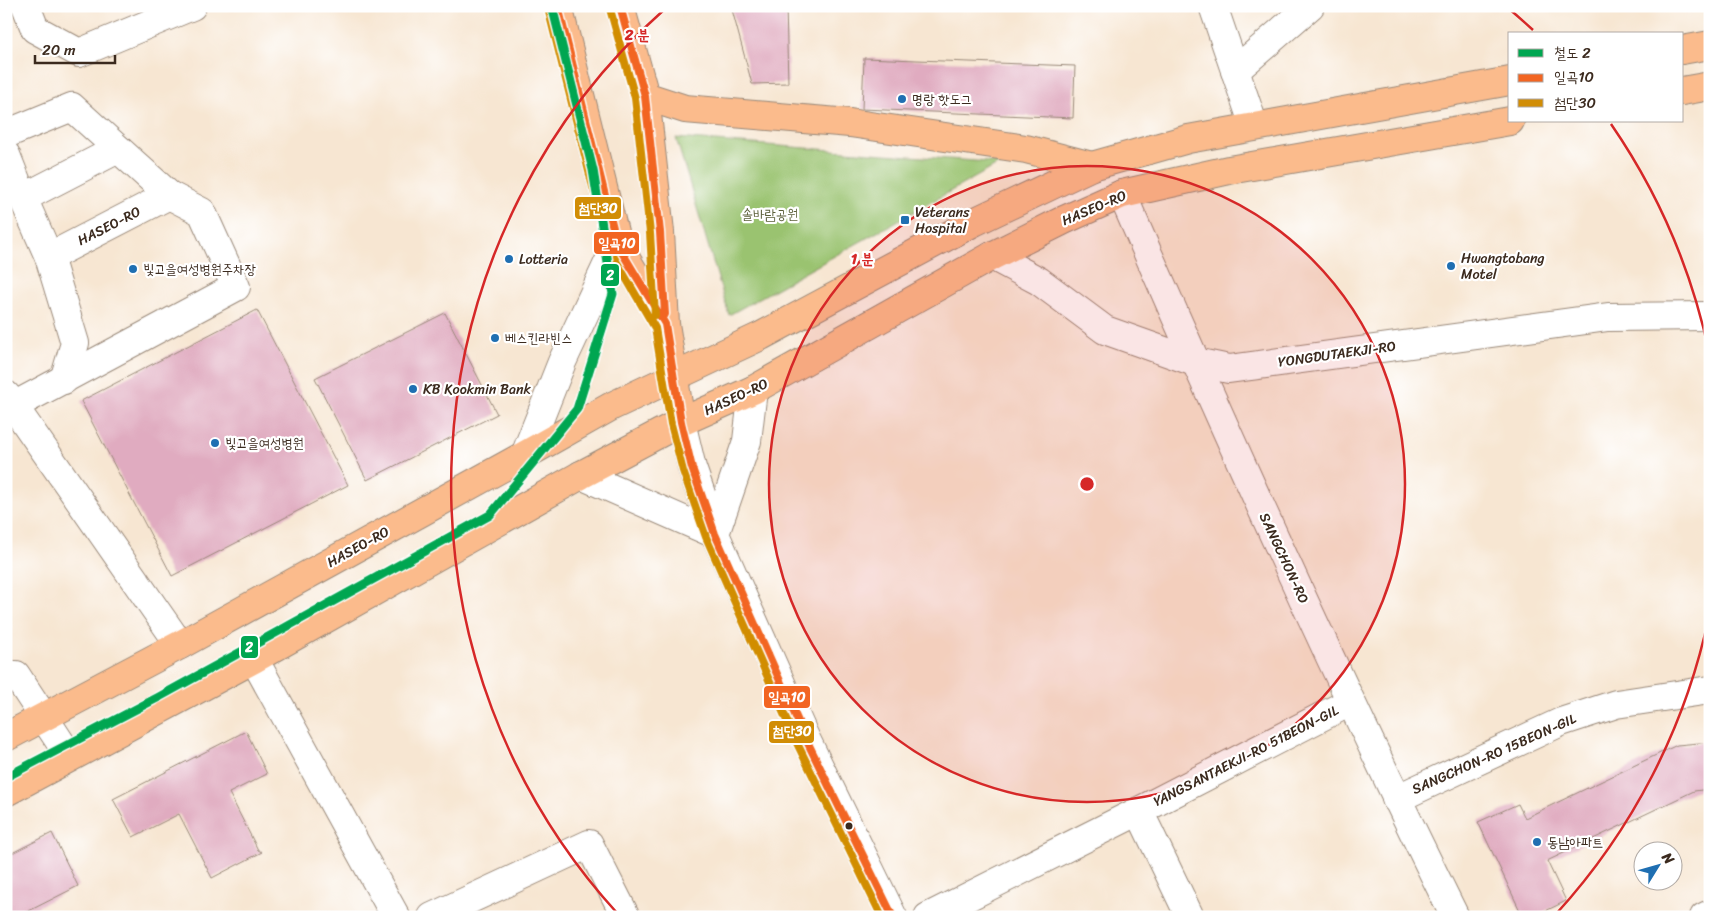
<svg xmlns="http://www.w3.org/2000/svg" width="1716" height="923" font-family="Sriracha,'Poor Story',sans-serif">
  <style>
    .green { fill: #9ac370; stroke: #6a7647 }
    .building { fill: #e0abc0 }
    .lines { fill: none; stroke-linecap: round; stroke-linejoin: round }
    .minor-casing { stroke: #998878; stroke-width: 30 }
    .major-casing { stroke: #998878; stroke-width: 30 }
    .minor { stroke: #fff; stroke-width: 28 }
    .major { stroke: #fbbb8c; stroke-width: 28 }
    .bus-1-casing { stroke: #fff; stroke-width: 11 }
    .bus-2-casing { stroke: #fff; stroke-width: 11 }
    .bus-1 { stroke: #f26522; stroke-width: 8 }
    .bus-2 { stroke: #d18d06; stroke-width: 8 }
    .rail-1-casing { stroke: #fff; stroke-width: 12 }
    .rail-1 { stroke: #00a651; stroke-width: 9 }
    .ring { fill: none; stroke: #d62828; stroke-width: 2.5 }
    .poi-dot { fill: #1f6fb2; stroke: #fff; stroke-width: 2 }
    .bus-dot { fill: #3b2a1e; stroke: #fff; stroke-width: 2 }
    .labels { text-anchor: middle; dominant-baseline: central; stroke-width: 4.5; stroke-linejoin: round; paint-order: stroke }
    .poi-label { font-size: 14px; fill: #3b2a1e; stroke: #fff; text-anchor: start }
    .street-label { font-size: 14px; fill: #3b2a1e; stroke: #fff }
    .park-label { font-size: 14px; fill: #5c603b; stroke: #fff }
    .centre { fill: #d62828; stroke: #fff; stroke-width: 2.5 }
    .ring-label { font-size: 15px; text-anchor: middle; font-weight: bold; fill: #d62828; stroke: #fff; stroke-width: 4.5; stroke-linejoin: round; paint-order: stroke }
    .line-badge { stroke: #fff; stroke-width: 2 }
    .badge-label { font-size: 14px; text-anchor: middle; font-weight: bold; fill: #fff }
  </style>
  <rect width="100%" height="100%" fill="#fff"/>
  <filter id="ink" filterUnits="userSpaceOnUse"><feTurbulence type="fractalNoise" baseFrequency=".02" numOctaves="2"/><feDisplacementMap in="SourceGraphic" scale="10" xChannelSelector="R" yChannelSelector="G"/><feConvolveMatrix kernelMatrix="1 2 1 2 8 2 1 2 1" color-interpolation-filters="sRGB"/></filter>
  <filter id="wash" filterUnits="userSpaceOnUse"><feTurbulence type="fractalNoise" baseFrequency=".0096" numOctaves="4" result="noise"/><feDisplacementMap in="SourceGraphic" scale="20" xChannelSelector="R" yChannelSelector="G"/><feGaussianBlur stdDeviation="1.12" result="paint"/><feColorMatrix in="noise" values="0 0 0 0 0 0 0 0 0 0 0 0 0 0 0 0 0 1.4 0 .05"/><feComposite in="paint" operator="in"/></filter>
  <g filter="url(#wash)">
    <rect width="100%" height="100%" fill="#f7e6d2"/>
    <polygon class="green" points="676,138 1001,163 729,315"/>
    <g id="blocks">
      <g class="building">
        <polygon points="731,6 786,6 788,83 752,84"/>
        <polygon points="864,58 1075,66 1073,118 862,109"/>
        <polygon points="257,310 348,485 172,576 81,401"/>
        <polygon points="445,313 497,414 367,480 315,378"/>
        <polygon points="246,731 267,774 229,793 258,850 262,852 212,878 179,814 133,837 113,799"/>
        <polygon points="1710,742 1710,789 1694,791 1547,861 1566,901 1533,917 1523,917 1478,822 1518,804 1525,818 1677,745"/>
        <polygon points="52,833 78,886 17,917 6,917 6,856"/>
      </g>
    </g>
  </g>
  <g filter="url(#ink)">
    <use href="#blocks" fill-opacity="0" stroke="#998878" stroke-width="1"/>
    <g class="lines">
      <g class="minor-casing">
        <g id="minor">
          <polyline points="26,6 35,29 79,53 192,6"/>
          <polyline points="1213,6 1254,126"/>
          <polyline points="1235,71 1310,6"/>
          <polyline points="6,134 72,107 169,195 202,212 236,287 6,410"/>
          <polyline points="6,155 23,198"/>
          <path d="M 1122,194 C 1228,438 1337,679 1455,917"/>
          <polyline points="992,256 1039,281 1105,330 1195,362 1229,369 1608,317 1710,316"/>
          <polyline points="49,257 169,195"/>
          <polyline points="64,380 75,343 49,257 23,198 118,149"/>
          <polyline points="6,395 180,645"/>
          <polyline points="681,422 692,468 715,534 804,735 893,917"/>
          <polyline points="525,455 562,362 617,244"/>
          <polyline points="581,475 715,534 747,441 753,390"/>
          <polyline points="254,659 396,917"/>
          <polyline points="16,675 70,757"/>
          <polyline points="1396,799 1561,722 1616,704 1710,690"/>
          <polyline points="1139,811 1190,917"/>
          <polyline points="432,917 589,844 626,917"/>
          <polyline points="928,917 1139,811 1350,702"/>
          <polyline points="1704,917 1710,914"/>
        </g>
      </g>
      <g class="major-casing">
        <g id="major">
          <polyline points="558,6 617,244 663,321"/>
          <polyline points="620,6 645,96 660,232 665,324 681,422"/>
          <polyline points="1682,50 1710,45"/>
          <polyline points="1682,91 1710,86"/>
          <polyline points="645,96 685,109 850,123 1026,149 1092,166"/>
          <polyline points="6,737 180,645 525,455 612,406 761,336 974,222 1092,166 1188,139 1510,81"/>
          <polyline points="6,792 254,659 581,475 681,422 753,390 992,256 1064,220 1122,194 1229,170 1510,121"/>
        </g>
      </g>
      <use href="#minor" class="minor"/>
      <use href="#major" class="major"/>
      <g class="bus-1-casing">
        <g id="bus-1">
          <polyline points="558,6 617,244 665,324 681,422 692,468 715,534 804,735 893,917"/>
          <polyline points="620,6 645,96 660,232 665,314"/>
        </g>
      </g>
      <g class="bus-2-casing">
        <g id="bus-2">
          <polyline points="548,8 608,247 655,328 671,424 683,471 706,537 795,739 882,917"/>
          <polyline points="610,9 635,98 650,233 655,315"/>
        </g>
      </g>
      <use href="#bus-1" class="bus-1"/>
      <use href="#bus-2" class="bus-2"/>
      <g class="rail-1-casing">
        <polyline id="rail-1" points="6,777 159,697 490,515 577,409 613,294 593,170 552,6"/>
      </g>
      <use href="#rail-1" class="rail-1"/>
    </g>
  </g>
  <circle cx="1087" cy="484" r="318" fill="#d62828" fill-opacity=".12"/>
  <g class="ring">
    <circle cx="1087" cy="484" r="318"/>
    <path d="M1709 616A636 636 0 0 1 1556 914M618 914A636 636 0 0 1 666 8M1508 8A636 636 0 0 1 1533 30M1611 124A636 636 0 0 1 1709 352"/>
  </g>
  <g class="poi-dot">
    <circle cx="902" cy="99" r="5"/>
    <rect x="900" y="215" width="10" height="10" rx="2.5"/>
    <circle cx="509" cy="259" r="5"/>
    <circle cx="1451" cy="266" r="5"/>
    <circle cx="133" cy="269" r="5"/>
    <circle cx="495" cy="338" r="5"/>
    <circle cx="413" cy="389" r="5"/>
    <circle cx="215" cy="443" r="5"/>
    <circle cx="1537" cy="842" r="5"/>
  </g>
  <circle class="bus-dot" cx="849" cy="826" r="4.5"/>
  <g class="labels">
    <g class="poi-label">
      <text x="912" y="99">명랑 핫도그</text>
      <text x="915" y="212">Veterans<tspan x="915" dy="16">Hospital</tspan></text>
      <text x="1461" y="258">Hwangtobang<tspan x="1461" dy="16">Motel</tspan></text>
      <text x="519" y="259">Lotteria</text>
      <text x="143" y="269">빛고을여성병원주차장</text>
      <text x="505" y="338">베스킨라빈스</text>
      <text x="423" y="389">KB Kookmin Bank</text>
      <text x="225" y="443">빛고을여성병원</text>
      <text x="1547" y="842">동남아파트</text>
    </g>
    <g class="street-label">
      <text transform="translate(1094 208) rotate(-23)">HASEO-RO</text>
      <text transform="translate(109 226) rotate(-27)">HASEO-RO</text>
      <text transform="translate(1337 354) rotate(-8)">YONGDUTAEKJI-RO</text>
      <text transform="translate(736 397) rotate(-25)">HASEO-RO</text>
      <text transform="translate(358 547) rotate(-29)">HASEO-RO</text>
      <text transform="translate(1284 558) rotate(65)">SANGCHON-RO</text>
      <text transform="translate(1494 754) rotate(-24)">SANGCHON-RO 15BEON-GIL</text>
      <text transform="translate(1246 756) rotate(-27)">YANGSANTAEKJI-RO 51BEON-GIL</text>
    </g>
    <g class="park-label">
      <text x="770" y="214">솔바람공원</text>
    </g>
  </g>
  <circle cx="1087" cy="484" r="8" class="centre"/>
  <g class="ring-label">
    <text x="637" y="40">2 분</text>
    <text x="862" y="264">1 분</text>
  </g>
  <g class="line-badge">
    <rect x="574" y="196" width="48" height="24" rx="5" fill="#d18d06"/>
    <rect x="593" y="231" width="47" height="24" rx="5" fill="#f26522"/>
    <rect x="600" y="263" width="20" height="24" rx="5" fill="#00a651"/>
    <rect x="240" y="635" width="19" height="24" rx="5" fill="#00a651"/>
    <rect x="763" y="685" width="48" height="24" rx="5" fill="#f26522"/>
    <rect x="768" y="720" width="47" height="24" rx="5" fill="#d18d06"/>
  </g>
  <g class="badge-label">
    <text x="598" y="213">첨단30</text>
    <text x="617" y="248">일곡10</text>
    <text x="610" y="280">2</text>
    <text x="249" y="652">2</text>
    <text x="787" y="702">일곡10</text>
    <text x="792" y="736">첨단30</text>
  </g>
  <rect width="1716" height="923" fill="none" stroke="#fff" stroke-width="25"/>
  <rect x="1508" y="32" width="175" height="90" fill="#ffffff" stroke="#b1aaa5"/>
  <rect x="1518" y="49" width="25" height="8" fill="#00a651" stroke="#b1aaa5"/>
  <text x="1554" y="58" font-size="15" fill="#3b2a1e">철도 2</text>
  <rect x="1518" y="74" width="25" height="8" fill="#f26522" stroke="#b1aaa5"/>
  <text x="1554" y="82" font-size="15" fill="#3b2a1e">일곡10</text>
  <rect x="1518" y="99" width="25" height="8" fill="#d18d06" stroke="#b1aaa5"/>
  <text x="1554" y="108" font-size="15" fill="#3b2a1e">첨단30</text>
  <g transform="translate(1658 866) rotate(53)"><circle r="24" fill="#ffffff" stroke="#b1aaa5"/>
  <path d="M0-4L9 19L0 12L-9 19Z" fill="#1f6fb2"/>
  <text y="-8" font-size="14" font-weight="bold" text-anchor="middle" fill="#3b2a1e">N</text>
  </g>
  <path d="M35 55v8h80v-8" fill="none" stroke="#3b2a1e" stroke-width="2.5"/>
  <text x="42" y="55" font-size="15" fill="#3b2a1e" stroke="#ffffff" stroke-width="4" paint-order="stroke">20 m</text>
</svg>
